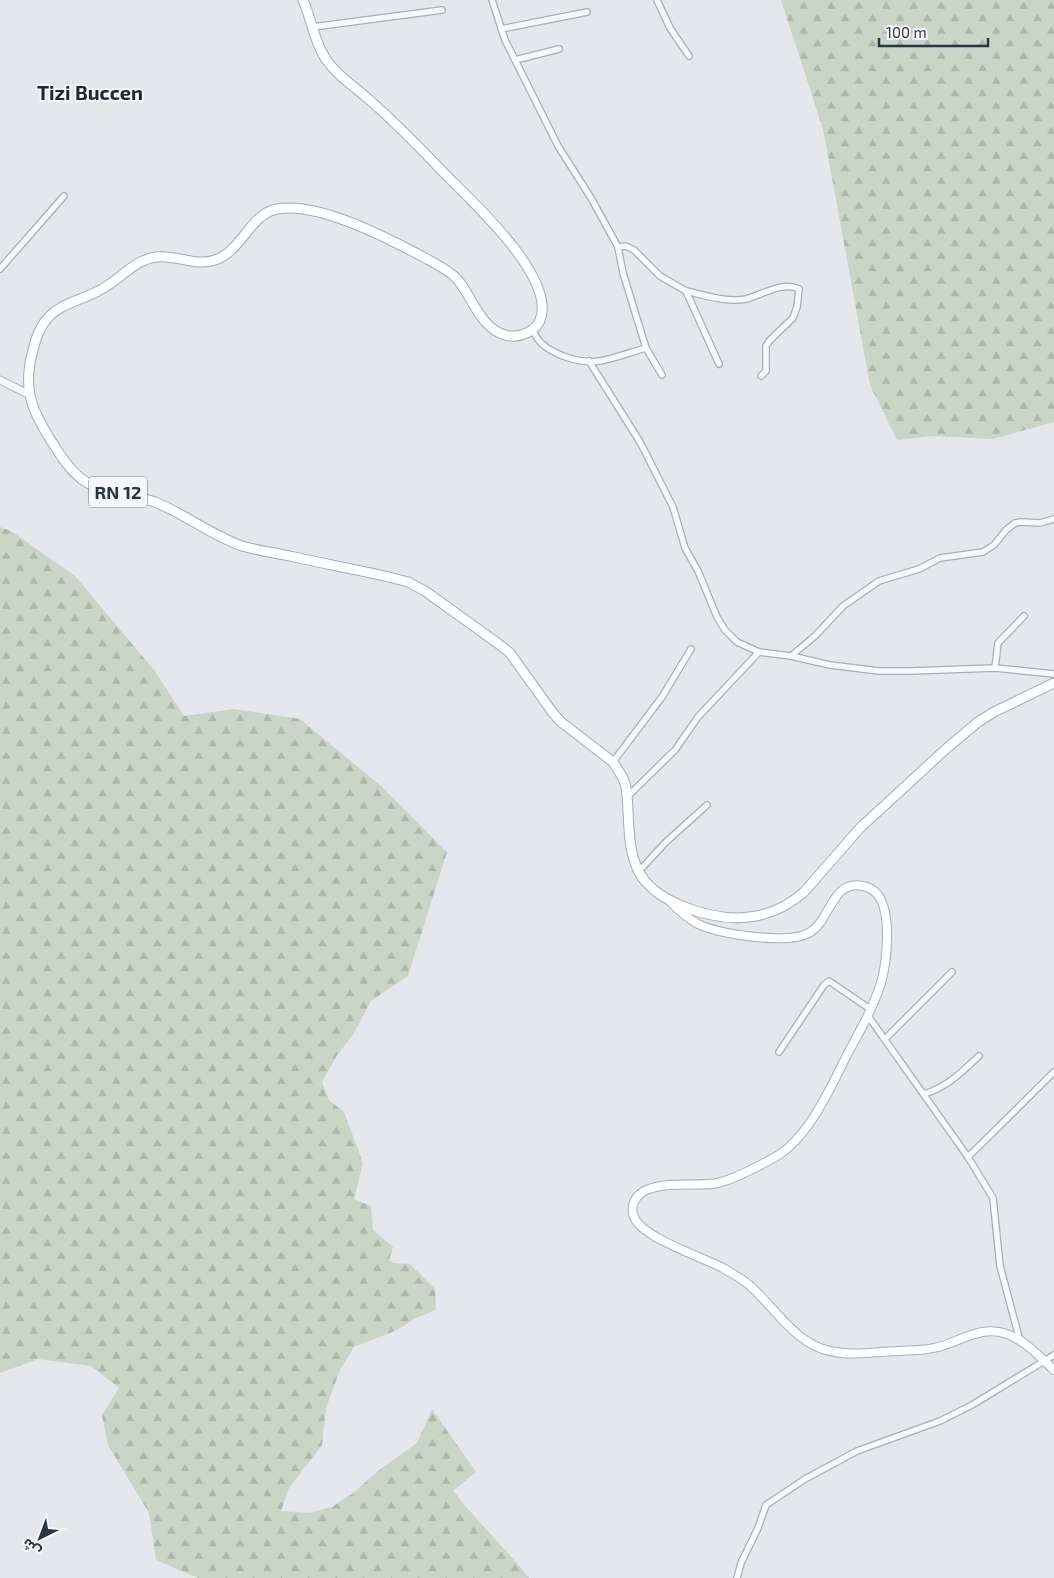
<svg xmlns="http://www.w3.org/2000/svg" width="1054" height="1578" font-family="'Exo 2','Noto Sans Arabic',sans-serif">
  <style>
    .forest { fill: url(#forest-firs) }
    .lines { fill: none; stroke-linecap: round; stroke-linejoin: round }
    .minor-casing { stroke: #a9aeb7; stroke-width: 8 }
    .tertiary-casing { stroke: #a9aeb7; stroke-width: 9 }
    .secondary-casing { stroke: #a9aeb7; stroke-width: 10 }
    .primary-casing { stroke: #a3abb8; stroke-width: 11 }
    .minor { stroke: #f7f8fa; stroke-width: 5.5 }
    .tertiary { stroke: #f7f8fa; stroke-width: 7 }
    .secondary { stroke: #fff; stroke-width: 8 }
    .primary { stroke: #fff; stroke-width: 9 }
    .labels { text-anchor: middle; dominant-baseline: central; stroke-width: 4; stroke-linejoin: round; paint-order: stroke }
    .shield { fill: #f4f6f9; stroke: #676e7b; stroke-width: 1 }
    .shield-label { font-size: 18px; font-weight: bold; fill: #2b3445 }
    .neighbourhood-label { font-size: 20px; font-weight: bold; fill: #1d2536; stroke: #f4f6f9 }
  </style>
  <defs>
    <pattern id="forest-firs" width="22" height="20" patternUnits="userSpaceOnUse" patternTransform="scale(1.25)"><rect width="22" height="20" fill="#c9d6c5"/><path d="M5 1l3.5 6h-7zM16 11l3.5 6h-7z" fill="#adb8ab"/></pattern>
  </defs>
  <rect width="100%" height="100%" fill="#e4e7ec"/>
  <g class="forest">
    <polygon points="781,0 1054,0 1054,422 993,439 933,436 897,440 870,385 823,129"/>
    <path d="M 0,527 L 11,531 L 75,576 L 154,670 L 184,716 L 234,709 L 300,719 L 381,786 L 447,852 L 408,976 L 371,1001 L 354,1033 L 336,1057 L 322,1082 L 329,1100 L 344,1112 L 363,1163 L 354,1199 L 371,1206 L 373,1230 L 393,1247 L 389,1260 L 394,1263 L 410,1264 L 435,1289 L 436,1310 L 416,1318 L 397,1330 L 354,1347 L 340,1370 L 326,1408 L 322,1445 L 289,1488 L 281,1511 L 309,1513 L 332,1507 L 353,1493 L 378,1471 L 417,1443 L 432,1409 L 476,1472 L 453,1491 C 477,1521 505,1548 529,1578 L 198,1578 L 156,1560 L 149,1513 L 108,1445 L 102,1415 L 119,1388 L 91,1366 L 38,1359 L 0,1373 Z"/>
  </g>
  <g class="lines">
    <g class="minor-casing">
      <g id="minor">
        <polyline points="492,0 505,40 558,146 591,198 618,247 623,273 646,348 662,375"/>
        <polyline points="657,0 670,28 689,56"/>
        <polyline points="313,27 442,10"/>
        <polyline points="501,29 587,12"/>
        <polyline points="515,60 559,49"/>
        <polyline points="618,247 626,246 634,250 660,276 686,291 719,364"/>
        <polyline points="0,269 64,196"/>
        <path d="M 686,291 C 704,295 727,303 746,299 C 762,295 782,281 799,289 L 797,307 L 793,318 L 770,340 L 766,346 L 766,371 L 761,376"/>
        <path d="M 532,330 C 535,334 537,339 541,343 C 555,356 582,364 600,361 C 616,358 631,352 646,348"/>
        <polyline points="589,361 640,442 673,507 685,548 698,571 717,617 725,630 737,642 759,652 791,656 830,665 879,671 910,671 995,668 1054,674"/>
        <polyline points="791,656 815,636 843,606 879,581 919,569 940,558 983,552 994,545 1006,530 1015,523 1021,522 1040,523 1054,519"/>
        <polyline points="995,668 998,643 1024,616"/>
        <polyline points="613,762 662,697 691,649"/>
        <polyline points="627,797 675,750 698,717 759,652"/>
        <polyline points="639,871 666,842 707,805"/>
        <polyline points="868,1016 968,1157 993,1198 1000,1266 1020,1341"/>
        <polyline points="885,1039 952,972"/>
        <polyline points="779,1052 824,985 829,981 870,1009"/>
        <path d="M 924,1094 C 947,1087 962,1072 979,1056"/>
        <polyline points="968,1157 1054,1072"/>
        <polyline points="737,1578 741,1563 758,1528 766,1505 805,1479 857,1451 940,1421 972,1405 1054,1355"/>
      </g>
    </g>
    <g class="tertiary-casing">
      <polyline id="tertiary" points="0,380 28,394"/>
    </g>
    <g class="secondary-casing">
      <path id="secondary" d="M 670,901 C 678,910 687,918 698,924 C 719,934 787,945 809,933 C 831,921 831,879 863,886 C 869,887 874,890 878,895 C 892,914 887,962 881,983 C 873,1008 860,1031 848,1053 C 831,1086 810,1136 777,1156 C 761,1165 736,1179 717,1183 C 695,1188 644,1177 634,1202 C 632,1207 632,1214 635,1219 C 646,1239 702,1257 723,1268 C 731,1273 741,1278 748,1284 C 774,1306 795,1344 830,1351 C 852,1356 874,1352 896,1351 C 910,1350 924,1351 938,1347 C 962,1341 980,1325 1007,1334 C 1026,1341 1040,1357 1054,1370"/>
    </g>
    <g class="primary-casing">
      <path id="primary" d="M 303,0 C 311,18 314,40 324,56 C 335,75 357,88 373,103 C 399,126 424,152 448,177 C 475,204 553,276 541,317 C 538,331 519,339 505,335 C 480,328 472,296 457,279 C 449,270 436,264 425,258 C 399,244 372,230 344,220 C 325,213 298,205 277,209 C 250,214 242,251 215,260 C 195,267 176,254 156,257 C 133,260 118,282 98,291 C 80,301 60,303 46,320 C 38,330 35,342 32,354 C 23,390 32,410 50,439 C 59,453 69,470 83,480 C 103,494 132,494 155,502 C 185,514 211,535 242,546 C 259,551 277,553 294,557 C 326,564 358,570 389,577 L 408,582 L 425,591 L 496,642 L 510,653 L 553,713 L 561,722 L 613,762 L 623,778 L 626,787 C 630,815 626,845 638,870 C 646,887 665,899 682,906 C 724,923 768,924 804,892 L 860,828 L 947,748 L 978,722 L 994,712 L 1054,683"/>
    </g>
    <use href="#minor" class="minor"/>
    <use href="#tertiary" class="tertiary"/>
    <use href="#secondary" class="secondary"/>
    <use href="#primary" class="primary"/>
  </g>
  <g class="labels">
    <rect class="shield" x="89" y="476.5" width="58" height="31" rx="4"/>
    <g class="shield-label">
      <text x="118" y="492">RN 12</text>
    </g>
    <g class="neighbourhood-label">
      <text x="90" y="92">Tizi Buccen</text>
    </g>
  </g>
  <g transform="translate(40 1538) rotate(222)" stroke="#f4f6f9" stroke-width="4" paint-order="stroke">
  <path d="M0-4L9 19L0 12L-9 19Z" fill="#2b3445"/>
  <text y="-8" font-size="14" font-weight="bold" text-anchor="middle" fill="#2b3445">ش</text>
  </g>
  <path d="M879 38v8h109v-8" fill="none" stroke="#2b3445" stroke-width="2.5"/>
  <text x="886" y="38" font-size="15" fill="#2b3445" stroke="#f4f6f9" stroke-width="4" paint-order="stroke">100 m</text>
</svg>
